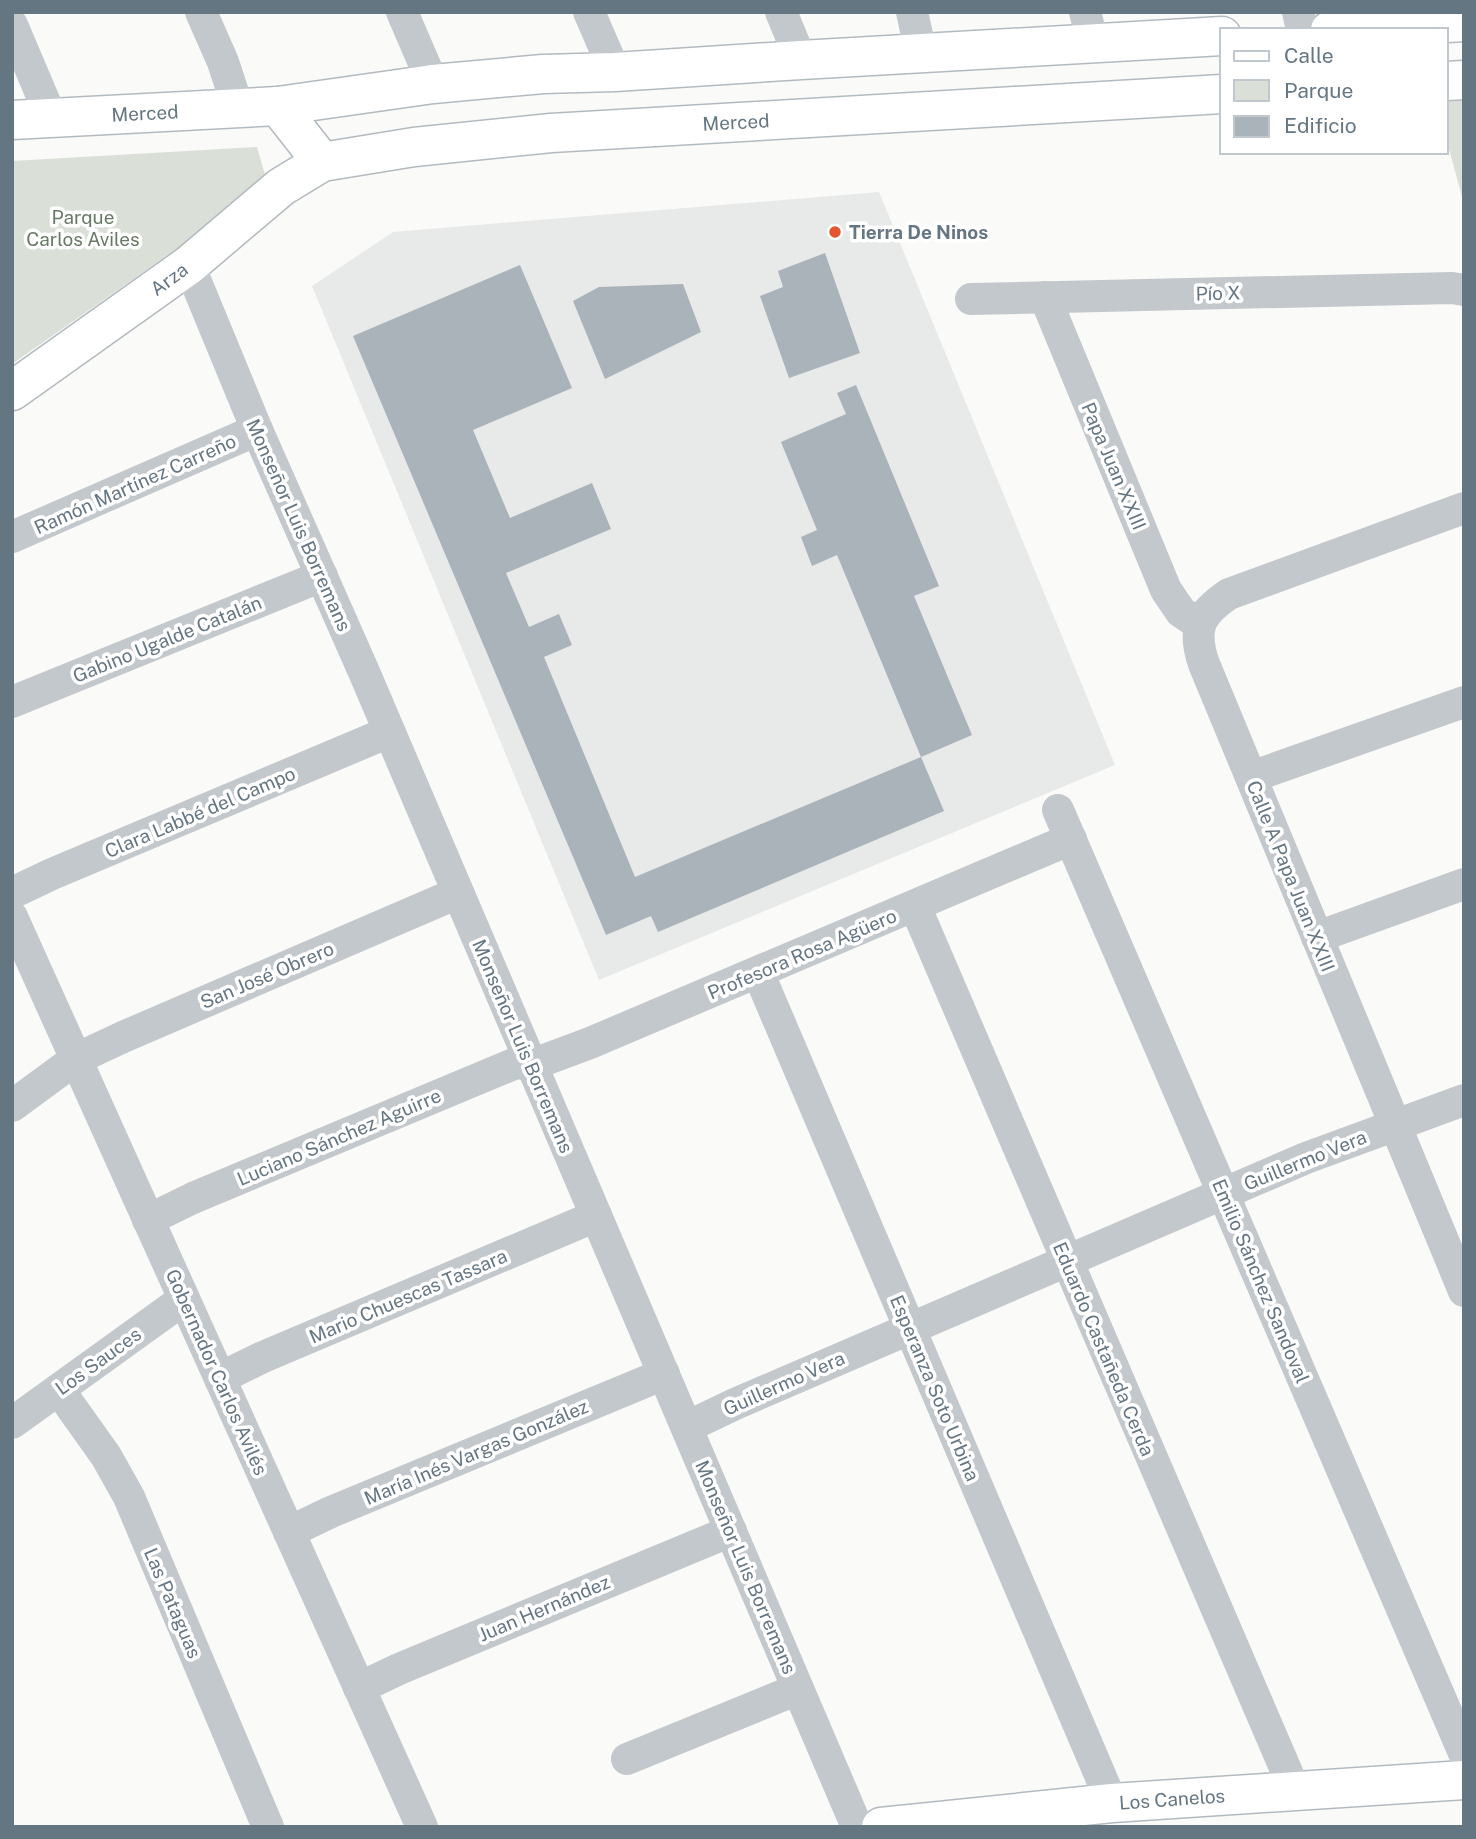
<svg xmlns="http://www.w3.org/2000/svg" width="1476" height="1839" font-family="'Public Sans',sans-serif">
  <style>
    .built { fill: #e8e9e9 }
    .green { fill: #dadfd7 }
    .building { fill: #aab3b9 }
    .lines { fill: none; stroke-linecap: round; stroke-linejoin: round }
    .secondary-casing { stroke: #b3babf; stroke-width: 41 }
    .street { stroke: #c3c8cc; stroke-width: 32 }
    .secondary { stroke: #fff; stroke-width: 38 }
    .poi-dot { fill: #e4572e; stroke: #fff; stroke-width: 2.5 }
    .labels { text-anchor: middle; dominant-baseline: central; stroke-width: 7; stroke-linejoin: round; paint-order: stroke }
    .street-label { font-size: 19px; fill: #657683; stroke: #fff }
    .park-label { font-size: 19px; fill: #687a64; stroke: #fff }
    .poi-label { font-size: 19px; font-weight: bold; fill: #657683; stroke: #fff; text-anchor: start }
  </style>
  <rect width="100%" height="100%" fill="#fafaf8"/>
  <polygon class="built" points="879,192 1115,765 599,980 312,286 393,232"/>
  <g class="green">
    <polygon points="1464,97 1464,204 1446,138 1446,98"/>
    <polygon points="257,147 268,185 12,364 12,161"/>
  </g>
  <g class="building">
    <polygon points="825,253 860,353 789,378 760,296 783,287 778,271"/>
    <polygon points="520,265 572,388 473,430 510,518 592,483 611,529 506,573 529,627 559,614 572,645 544,657 635,877 921,757 837,555 812,566 801,537 817,530 781,442 846,414 837,393 856,385 939,586 914,596 972,735 921,757 944,811 658,932 651,916 606,935 353,336"/>
    <polygon points="683,284 701,332 605,379 573,301 599,287"/>
  </g>
  <g class="lines">
    <g class="secondary-casing">
      <g id="secondary">
        <polyline points="1330,30 1464,22"/>
        <polyline points="1446,81 1464,80"/>
        <polyline points="278,106 322,162 414,147 551,133 1222,94"/>
        <polyline points="12,120 278,106 433,84 543,74 615,72 801,60 1222,36"/>
        <polyline points="12,391 189,265 281,187 322,162"/>
        <polyline points="881,1827 1112,1803 1464,1780"/>
      </g>
    </g>
    <g class="street">
      <polyline points="201,12 223,62 238,108"/>
      <polyline points="402,12 433,84"/>
      <polyline points="589,12 615,72"/>
      <polyline points="781,12 801,60"/>
      <polyline points="912,12 921,53"/>
      <polyline points="1085,12 1093,43"/>
      <polyline points="1298,12 1302,30"/>
      <polyline points="12,25 51,117"/>
      <polyline points="189,265 257,430 364,672 857,1827"/>
      <polyline points="1045,297 1166,590 1181,612 1199,624"/>
      <polyline points="971,299 1452,288 1464,290"/>
      <path d="M 1464,508 L 1229,594 C 1199,614 1192,629 1204,664 L 1464,1291"/>
      <polyline points="12,537 257,430"/>
      <polyline points="12,702 322,576"/>
      <polyline points="1251,777 1464,702"/>
      <polyline points="1058,810 1464,1753"/>
      <polyline points="12,893 52,874 389,732"/>
      <polyline points="915,906 1295,1791"/>
      <polyline points="12,917 422,1827"/>
      <polyline points="1317,937 1464,884"/>
      <polyline points="758,972 1112,1803"/>
      <polyline points="12,1106 76,1059 123,1037 453,895 459,895"/>
      <polyline points="148,1220 193,1198 516,1063 531,1065 590,1043 1071,839"/>
      <polyline points="220,1378 263,1357 596,1216"/>
      <polyline points="59,1390 106,1456 129,1497 268,1827"/>
      <polyline points="12,1423 184,1299"/>
      <polyline points="687,1427 735,1404 1306,1158 1464,1100"/>
      <polyline points="289,1532 331,1512 664,1374"/>
      <polyline points="359,1688 399,1669 731,1531"/>
      <polyline points="627,1759 798,1689"/>
    </g>
    <use href="#secondary" class="secondary"/>
  </g>
  <circle class="poi-dot" cx="835" cy="232" r="7"/>
  <g class="labels">
    <g class="street-label">
      <text transform="translate(145 113) rotate(-3)">Merced</text>
      <text transform="translate(736 122) rotate(-3)">Merced</text>
      <text transform="translate(169 279) rotate(-36)">Arza</text>
      <text transform="translate(1218 293) rotate(-1)">Pío X</text>
      <text transform="translate(1114 466) rotate(67)">Papa Juan XXIII</text>
      <text transform="translate(135 484) rotate(-24)">Ramón Martínez Carreño</text>
      <text transform="translate(299 525) rotate(66)">Monseñor Luis Borremans</text>
      <text transform="translate(167 639) rotate(-22)">Gabino Ugalde Catalán</text>
      <text transform="translate(200 812) rotate(-23)">Clara Labbé del Campo</text>
      <text transform="translate(1291 876) rotate(68)">Calle A Papa Juan XXIII</text>
      <text transform="translate(802 954) rotate(-23)">Profesora Rosa Agüero</text>
      <text transform="translate(267 975) rotate(-23)">San José Obrero</text>
      <text transform="translate(523 1046) rotate(67)">Monseñor Luis Borremans</text>
      <text transform="translate(339 1137) rotate(-23)">Luciano Sánchez Aguirre</text>
      <text transform="translate(1305 1160) rotate(-22)">Guillermo Vera</text>
      <text transform="translate(1261 1281) rotate(67)">Emilio Sánchez Sandoval</text>
      <text transform="translate(408 1296) rotate(-23)">Mario Chuescas Tassara</text>
      <text transform="translate(1104 1349) rotate(67)">Eduardo Castañeda Cerda</text>
      <text transform="translate(98 1361) rotate(-36)">Los Sauces</text>
      <text transform="translate(217 1372) rotate(66)">Gobernador Carlos Avilés</text>
      <text transform="translate(784 1383) rotate(-24)">Guillermo Vera</text>
      <text transform="translate(935 1388) rotate(67)">Esperanza Soto Urbina</text>
      <text transform="translate(476 1452) rotate(-23)">María Inés Vargas González</text>
      <text transform="translate(746 1567) rotate(67)">Monseñor Luis Borremans</text>
      <text transform="translate(173 1603) rotate(67)">Las Pataguas</text>
      <text transform="translate(544 1608) rotate(-23)">Juan Hernández</text>
      <text transform="translate(1172 1799) rotate(-4)">Los Canelos</text>
    </g>
    <g class="park-label">
      <text x="83" y="217">Parque<tspan x="83" dy="22">Carlos Aviles</tspan></text>
    </g>
    <g class="poi-label">
      <text x="849" y="232">Tierra De Ninos</text>
    </g>
  </g>
  <rect width="1476" height="1839" fill="none" stroke="#657683" stroke-width="28"/>
  <rect x="1220" y="28" width="228" height="126" fill="#ffffff" stroke="#c1c8cd" stroke-width="2"/>
  <rect x="1234" y="51" width="35" height="10" fill="#ffffff" stroke="#c1c8cd" stroke-width="2"/>
  <text x="1284" y="63" font-size="21" fill="#657683">Calle</text>
  <rect x="1234" y="80" width="35" height="21" fill="#dadfd7" stroke="#c1c8cd" stroke-width="2"/>
  <text x="1284" y="98" font-size="21" fill="#657683">Parque</text>
  <rect x="1234" y="116" width="35" height="21" fill="#aab3b9" stroke="#c1c8cd" stroke-width="2"/>
  <text x="1284" y="133" font-size="21" fill="#657683">Edificio</text>
</svg>
